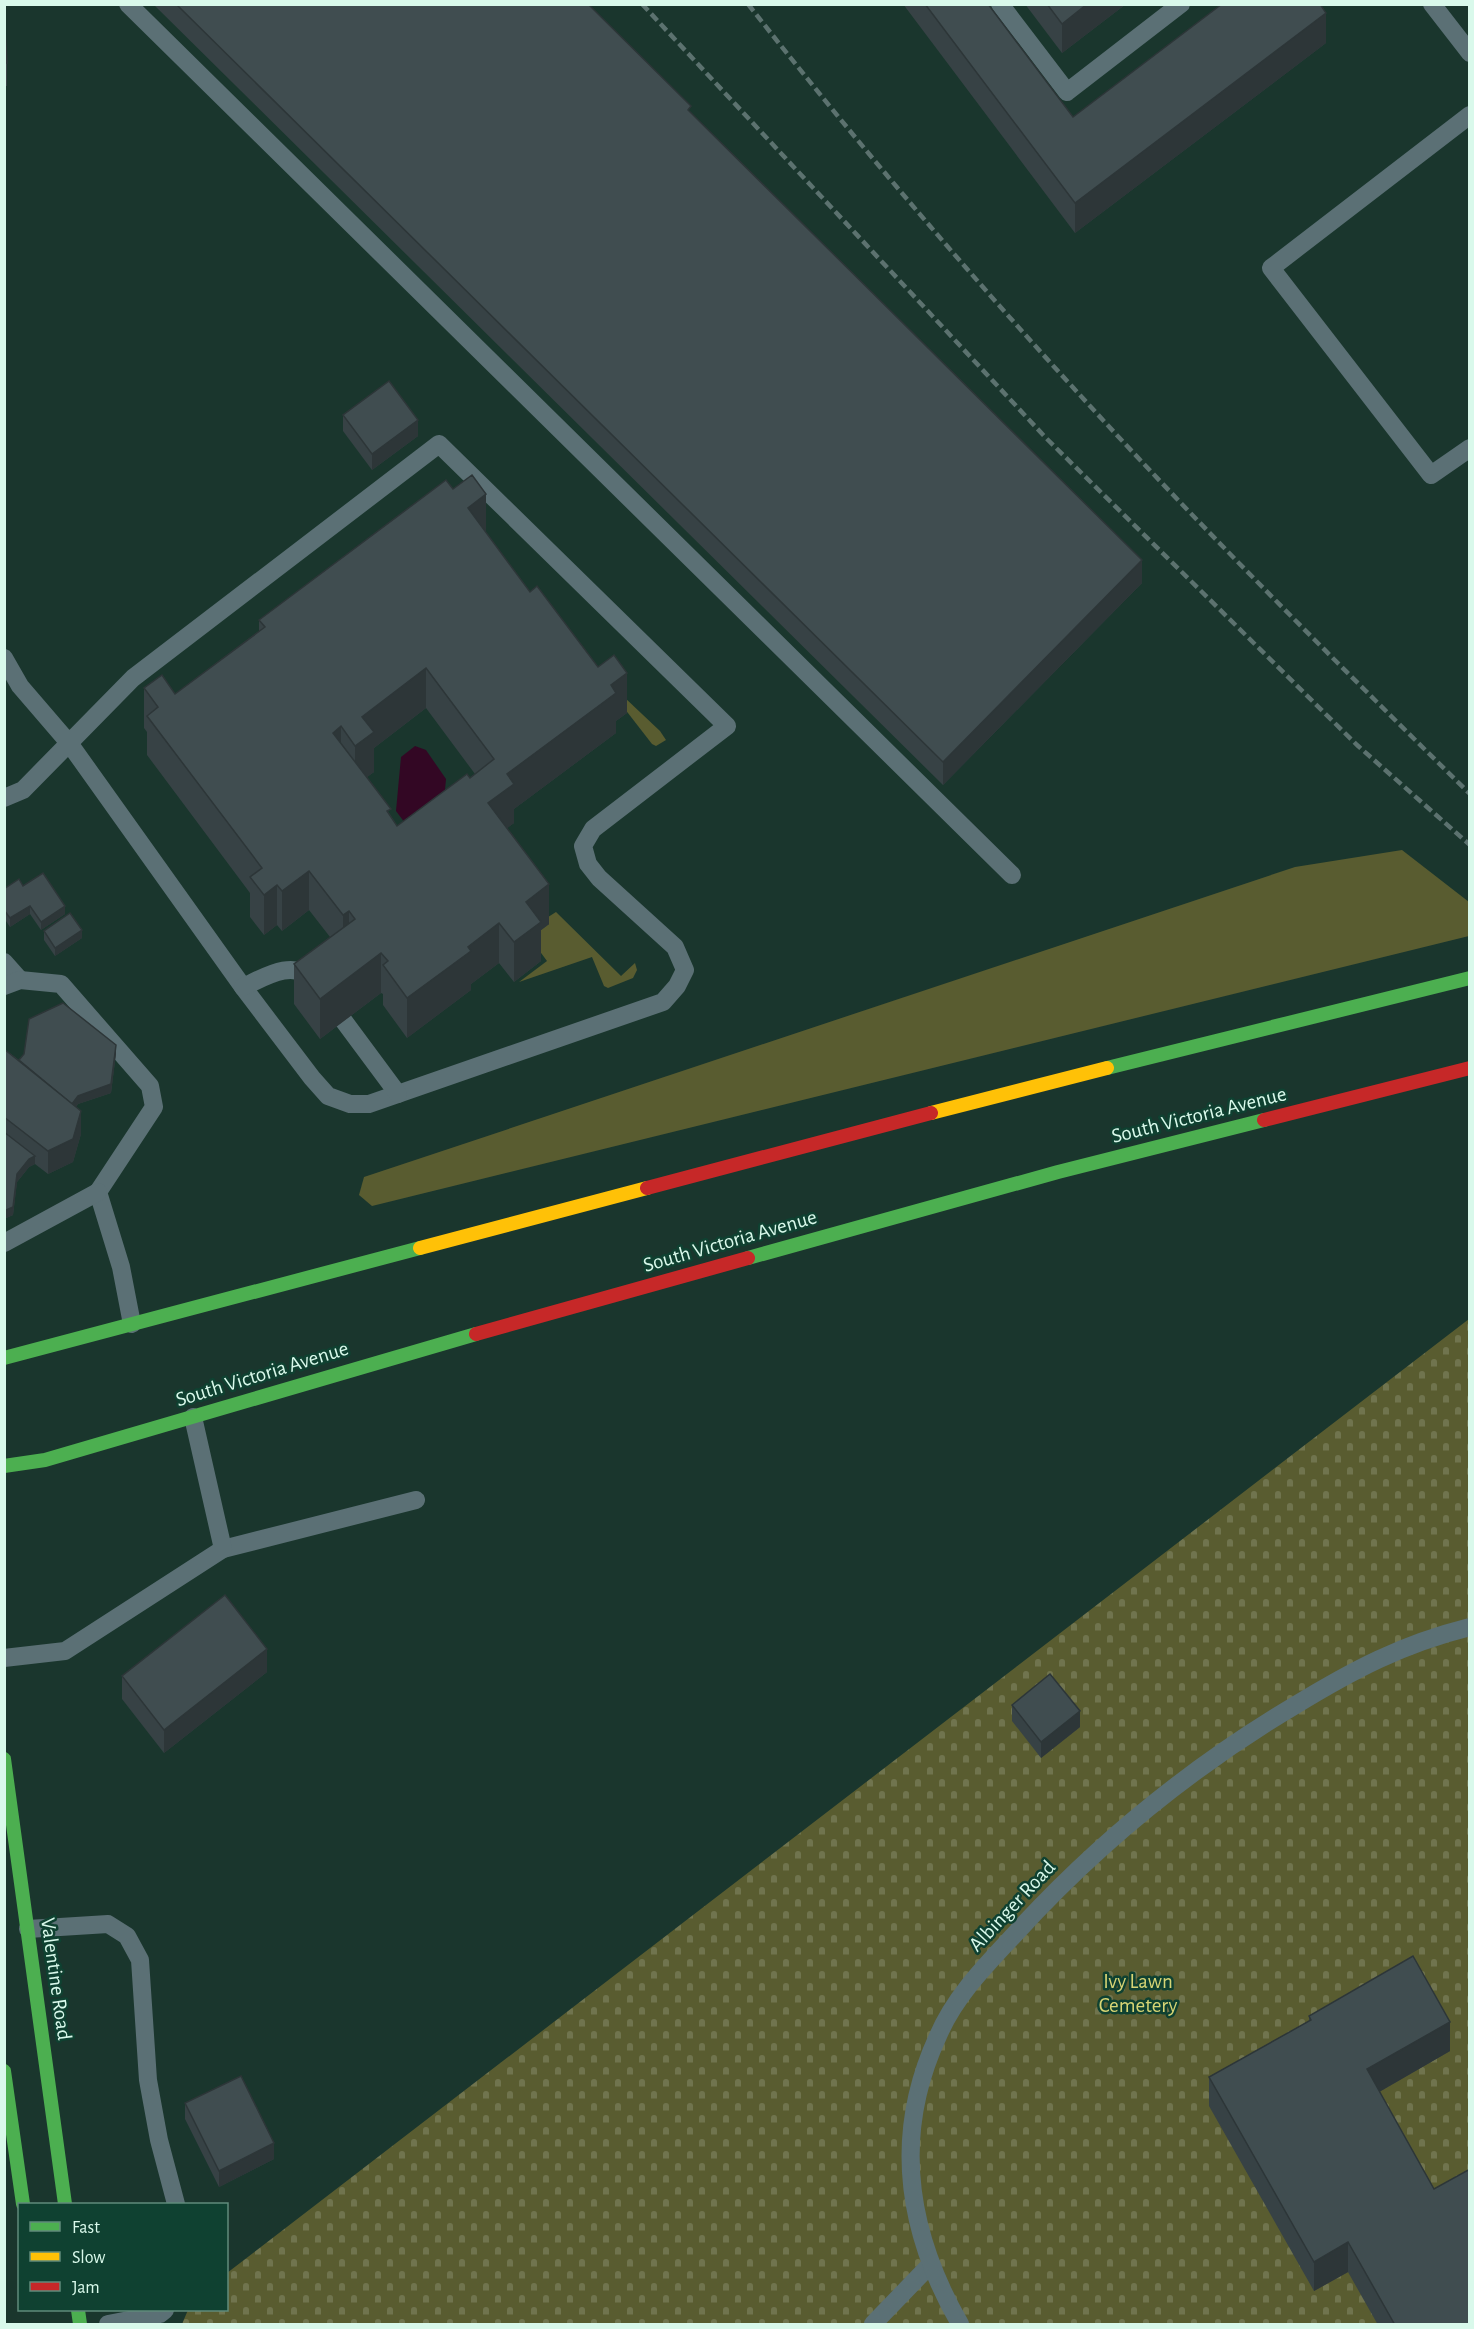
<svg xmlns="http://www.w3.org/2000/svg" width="1474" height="2329" font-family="'Alegreya Sans',sans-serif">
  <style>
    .grass { fill: #595c30 }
    .cemetery { fill: url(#cemetery-stones) }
    .water { fill: #330724 }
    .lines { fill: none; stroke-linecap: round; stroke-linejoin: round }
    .lane { stroke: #5b7075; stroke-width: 18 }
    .fast { stroke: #4caf50; stroke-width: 14 }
    .slow { stroke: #ffc107; stroke-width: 14 }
    .jam { stroke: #c62828; stroke-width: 14 }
    .rail { stroke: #5c726f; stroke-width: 4.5; stroke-dasharray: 9 4.5; stroke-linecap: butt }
    .wall { fill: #374245; fill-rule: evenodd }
    .shaded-wall { fill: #2d3638 }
    .building { fill: #404d50; stroke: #2d3638; stroke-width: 1.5; fill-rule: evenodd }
    .labels { text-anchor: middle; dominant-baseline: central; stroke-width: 5; stroke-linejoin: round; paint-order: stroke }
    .street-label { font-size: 21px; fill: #d9f9eb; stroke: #0f4131 }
    .park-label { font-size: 21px; fill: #d7d575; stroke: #0f4131 }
  </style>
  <defs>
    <pattern id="cemetery-stones" width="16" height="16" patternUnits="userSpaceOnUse" patternTransform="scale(1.5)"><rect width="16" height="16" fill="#595c30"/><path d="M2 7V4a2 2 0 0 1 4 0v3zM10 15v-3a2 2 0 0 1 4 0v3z" fill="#70744e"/></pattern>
  </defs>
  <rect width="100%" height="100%" fill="#1a362d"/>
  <g class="grass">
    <polygon points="606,680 660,731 666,740 656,746 652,744 614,695"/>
    <polygon points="1402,850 1469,902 1469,936 372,1206 359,1195 364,1177 1295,867"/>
    <polygon points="556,912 621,976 635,963 637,970 633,978 608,988 604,986 592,957 519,982 547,961 530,938 549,924 545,919"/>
  </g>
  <polygon class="cemetery" points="1469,1319 1469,2324 182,2324 188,2310 226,2310 227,2273"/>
  <polygon class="water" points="415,746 426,750 446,779 444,801 405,823 396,811 401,757"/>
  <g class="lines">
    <g class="lane">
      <polyline points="128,4 1012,875"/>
      <polyline points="1000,4 1067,92 1181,4"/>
      <polyline points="1432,4 1470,53"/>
      <polyline points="1470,115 1271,268 1431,475 1470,448"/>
      <polyline points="4,658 20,686 69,743 243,987 312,1078 328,1096 350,1104 369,1104 663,1002 677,986 685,970 675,947 599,878 588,864 583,846 593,829 727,726 439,444 133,678 23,790 4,798"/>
      <polyline points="4,962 20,980"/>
      <polyline points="4,986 20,980 61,984 150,1086 154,1107 98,1192 121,1267 132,1324"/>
      <path d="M 243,987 C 265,977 292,959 313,979"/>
      <polyline points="329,1001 398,1094"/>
      <polyline points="4,1243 98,1192"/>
      <polyline points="223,1549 416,1500"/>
      <polyline points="4,1658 65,1651 223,1549 193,1417"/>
      <polyline points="28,1929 108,1924 127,1936 140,1960 148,2080 159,2140 176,2204"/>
      <polyline points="108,2324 160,2314 165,2310"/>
      <polyline points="873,2324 930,2265"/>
      <path d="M 960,2324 C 907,2232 892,2135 938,2036 C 955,1996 986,1965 1015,1934 C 1097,1844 1190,1768 1294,1706 C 1353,1670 1402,1644 1470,1627"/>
    </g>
    <g class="fast">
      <polyline points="1107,1068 1470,978"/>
      <polyline points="748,1258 1058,1172 1264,1120"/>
      <polyline points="4,1358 420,1248"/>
      <polyline points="4,1466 45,1460 476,1334"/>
      <polyline points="4,1759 65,2204"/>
      <polyline points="4,2071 23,2204"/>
      <polyline points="78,2310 80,2324"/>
    </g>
    <g class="slow">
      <polyline points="931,1113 1107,1068"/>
      <polyline points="420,1248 647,1188"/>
    </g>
    <g class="jam">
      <polyline points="1264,1120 1470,1068"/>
      <polyline points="647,1188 931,1113"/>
      <polyline points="476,1334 748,1258"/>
    </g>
    <g class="rail">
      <polyline points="642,4 1046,438 1357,745 1470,845"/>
      <path d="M 748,4 C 856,142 971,277 1090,406 C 1212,539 1341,667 1470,794"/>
    </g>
  </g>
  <g class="wall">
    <polygon points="153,4 588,4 691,114 1142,583 943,785"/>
    <polygon points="903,4 988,4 1073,117 1326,43 1075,233"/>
    <polygon points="1025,4 1126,4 1062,53"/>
    <polygon points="4,12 7,63 7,86 4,86"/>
    <polygon points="343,415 418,436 372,470 343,431"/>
    <path d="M 486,533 L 530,592 L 627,713 L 616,721 L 616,733 L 514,809 L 514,823 L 507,828 L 549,924 L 541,930 L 541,961 L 514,982 L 499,963 L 471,984 L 471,990 L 407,1038 L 383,1005 L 383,994 L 381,993 L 320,1039 L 294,1004 L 294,964 L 330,937 L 309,910 L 282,931 L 277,925 L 264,935 L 250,917 L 250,893 L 147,755 L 147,732 L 144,728 L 144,688 L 175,694 L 259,631 L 259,620 ZM 426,708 L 475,774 L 397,826 L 367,777 L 374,772 L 374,748 Z"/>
    <polygon points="23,886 65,914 41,930 30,914 10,927 4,918 4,889"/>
    <polygon points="44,931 82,938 55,956 44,940"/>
    <polygon points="4,1049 19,1060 116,1053 111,1093 78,1104 76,1107 81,1134 73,1162 48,1174 35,1164 29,1167 17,1182 13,1215 4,1219"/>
    <polygon points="267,1672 164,1753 122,1699 122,1676"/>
    <polygon points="1012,1705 1080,1727 1041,1758 1012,1721"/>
    <polygon points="1309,2016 1450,2051 1379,2092 1470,2325 1378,2325 1348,2272 1314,2291 1209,2106 1209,2077 1309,2021"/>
    <polygon points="185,2103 274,2159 219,2187 185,2119"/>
  </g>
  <g class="shaded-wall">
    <polygon points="1087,4 1126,4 1062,53 1062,24"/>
    <polygon points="1326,13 1326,43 1075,233 1075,203"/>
    <polygon points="418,420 418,436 372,470 372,454"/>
    <polygon points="486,494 486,533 468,508"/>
    <polygon points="1142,560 1142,583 943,785 943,762"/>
    <polygon points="426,668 426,708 374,748 374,772 355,786 355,746 362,717"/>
    <polygon points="627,673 627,713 616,721 616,733 514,809 514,823 488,843 488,803 507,774 611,685"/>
    <polygon points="341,726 341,766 333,733"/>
    <polygon points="309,871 309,910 282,931 282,891"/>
    <polygon points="549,884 549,924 541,930 541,961 514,982 514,942 526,902"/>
    <polygon points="277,885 277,925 264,935 264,895"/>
    <polygon points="30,906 30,914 10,927 10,918"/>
    <polygon points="65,906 65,914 41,930 41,922"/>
    <polygon points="349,911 349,951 343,955 343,915"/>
    <polygon points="499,923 499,963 471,984 471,990 407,1038 407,998 468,947"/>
    <polygon points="82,930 82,938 55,956 55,948"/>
    <polygon points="381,953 381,993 320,1039 320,999"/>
    <polygon points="116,1045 116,1053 111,1093 78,1104 68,1118 68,1110"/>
    <polygon points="81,1111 81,1134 73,1162 48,1174 48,1151"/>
    <polygon points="35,1156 35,1164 29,1167 17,1182 13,1215 4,1219 4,1211 17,1174 29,1159"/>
    <polygon points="267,1649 267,1672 164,1753 164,1730"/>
    <polygon points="1080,1711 1080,1727 1041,1758 1041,1742"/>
    <polygon points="1450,2022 1450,2051 1367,2099 1367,2069"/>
    <polygon points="274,2143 274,2159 219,2187 219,2171"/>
    <polygon points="1348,2242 1348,2272 1314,2291 1314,2262"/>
  </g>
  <g class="building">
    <polygon points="176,4 588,4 691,106 688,110 1142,560 943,762"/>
    <polygon points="925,4 988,4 1073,117 1222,4 1320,4 1326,13 1075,203"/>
    <polygon points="1047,4 1087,4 1062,24"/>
    <polygon points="4,12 7,63 4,63"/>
    <polygon points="389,381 418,420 372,454 343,415"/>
    <path d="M 472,475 L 486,494 L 468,508 L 530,592 L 537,586 L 598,667 L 614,655 L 627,673 L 611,685 L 616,693 L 507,774 L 514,784 L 488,803 L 549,884 L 526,902 L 541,922 L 514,942 L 499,923 L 468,947 L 471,951 L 407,998 L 383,965 L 388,961 L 381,953 L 320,999 L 294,964 L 355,919 L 349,911 L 343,915 L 309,871 L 282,891 L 277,885 L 264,895 L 250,877 L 262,868 L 147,716 L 158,707 L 144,688 L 162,675 L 175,694 L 265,627 L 259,620 L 446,480 L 453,489 ZM 426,668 L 494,759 L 470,778 L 467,774 L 397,826 L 387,811 L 391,809 L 333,733 L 341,726 L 355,746 L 374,732 L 362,717 Z"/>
    <polygon points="43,873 65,906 41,922 30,906 10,918 4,910 4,889 19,879 23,886"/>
    <polygon points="70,913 82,930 55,948 44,931"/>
    <polygon points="63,1003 116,1045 111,1084 78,1096 72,1104 19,1060 24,1054 29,1019"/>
    <polygon points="4,1049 81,1111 73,1139 48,1151 4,1117"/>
    <polygon points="4,1132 35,1156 29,1159 17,1174 13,1207 4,1211"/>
    <polygon points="225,1595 267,1649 164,1730 122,1676"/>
    <polygon points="1050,1674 1080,1711 1041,1742 1012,1705"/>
    <polygon points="1413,1956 1450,2022 1367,2069 1434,2189 1470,2169 1470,2325 1395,2325 1348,2242 1314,2262 1209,2077 1311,2020 1309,2016"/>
    <polygon points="241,2076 274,2143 219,2171 185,2103"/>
  </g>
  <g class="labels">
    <g class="street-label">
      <text transform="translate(1199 1115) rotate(-14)">South Victoria Avenue</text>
      <text transform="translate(730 1241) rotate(-16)">South Victoria Avenue</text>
      <text transform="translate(262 1374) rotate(-17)">South Victoria Avenue</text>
      <text transform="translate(1012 1906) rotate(-47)">Albinger Road</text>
      <text transform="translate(56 1979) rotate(82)">Valentine Road</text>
    </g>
    <g class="park-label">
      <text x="1138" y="1981">Ivy Lawn<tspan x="1138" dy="24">Cemetery</tspan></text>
    </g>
  </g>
  <rect width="1474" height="2329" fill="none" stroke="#d9f9eb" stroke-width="12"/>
  <rect x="18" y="2203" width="210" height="108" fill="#0f4131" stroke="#608b7b" stroke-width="1.5"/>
  <rect x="30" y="2222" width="30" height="9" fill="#4caf50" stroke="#608b7b" stroke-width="1.5"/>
  <text x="72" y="2233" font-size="18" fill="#d9f9eb">Fast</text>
  <rect x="30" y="2252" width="30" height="9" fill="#ffc107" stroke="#608b7b" stroke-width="1.5"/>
  <text x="72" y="2263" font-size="18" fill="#d9f9eb">Slow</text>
  <rect x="30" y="2282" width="30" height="9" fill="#c62828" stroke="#608b7b" stroke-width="1.5"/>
  <text x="72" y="2293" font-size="18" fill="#d9f9eb">Jam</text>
</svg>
